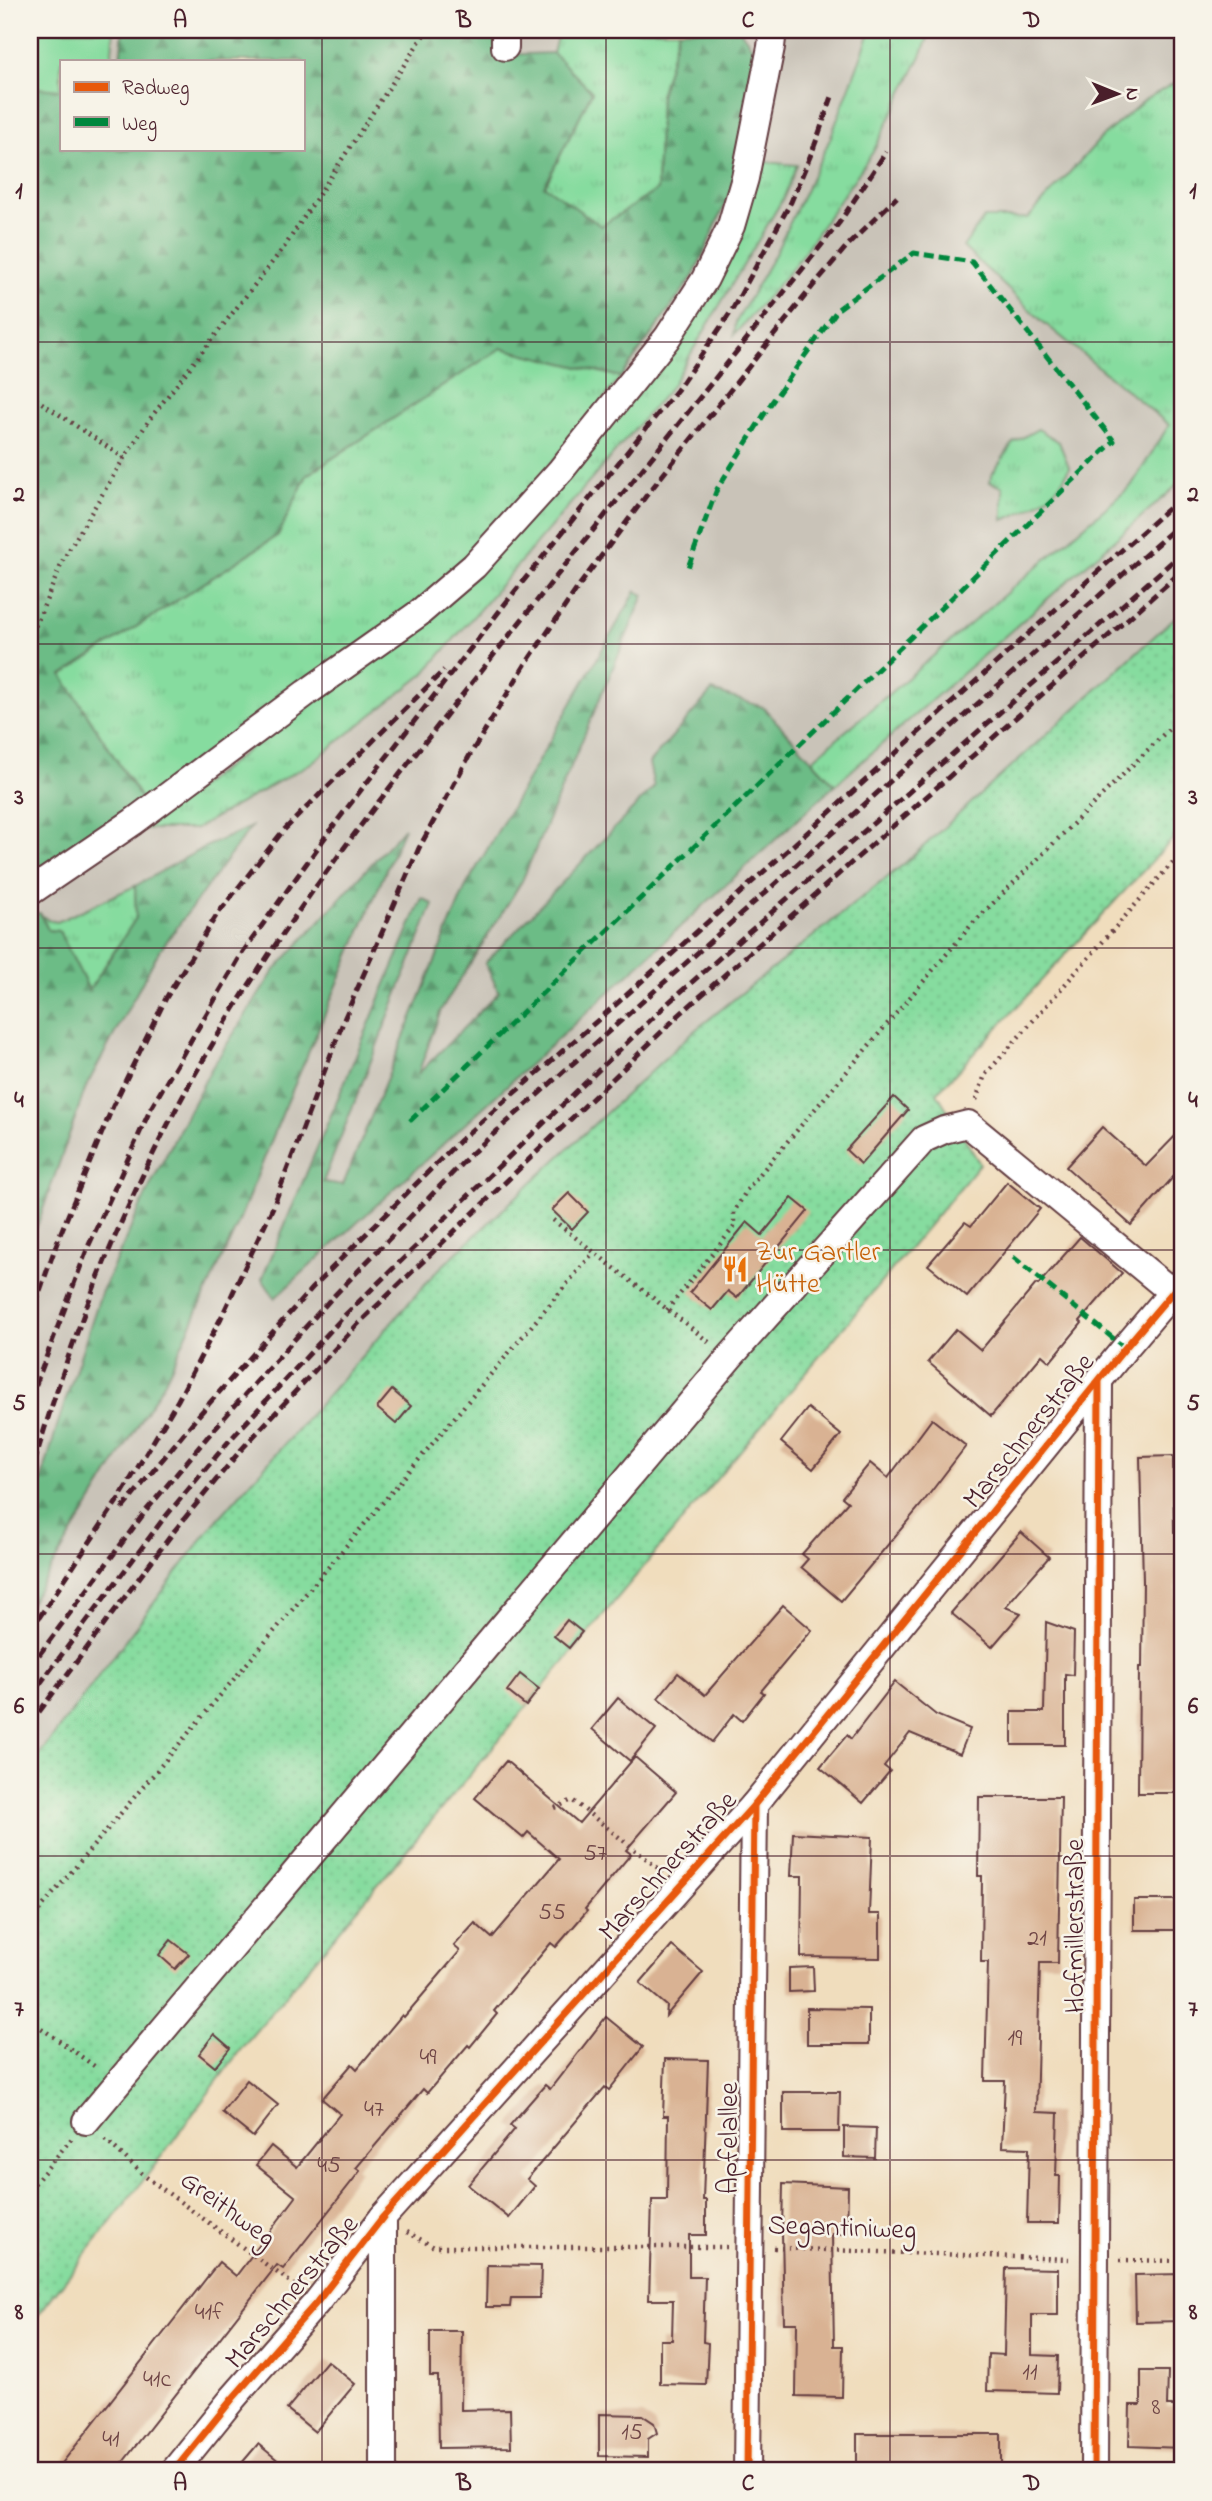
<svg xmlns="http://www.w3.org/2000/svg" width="1212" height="2501" font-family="'Indie Flower',sans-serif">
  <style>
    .industrial { fill: #c9c3b8; fill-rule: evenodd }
    .grass { fill: url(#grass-tufts); stroke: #687e65; stroke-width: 2 }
    .forest { fill: url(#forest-firs); stroke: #5b6e58; stroke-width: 2 }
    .park { fill: url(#park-dots); stroke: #687e65; stroke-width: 2 }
    .pitch { fill: #86dc9f; stroke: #687e65; stroke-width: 2 }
    .building { fill: #d9b293 }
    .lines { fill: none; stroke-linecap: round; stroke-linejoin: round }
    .minor-casing { stroke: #633c41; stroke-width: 30 }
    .path { stroke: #633c41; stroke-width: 4.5; stroke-dasharray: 2 5; stroke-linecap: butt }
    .minor { stroke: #fff; stroke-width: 26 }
    .rail { stroke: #4a1f2b; stroke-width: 5; stroke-dasharray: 10 5; stroke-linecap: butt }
    .quiet { stroke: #00873e; stroke-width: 5; stroke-dasharray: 10 5; stroke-linecap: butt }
    .cycleway-casing { stroke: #f7f3e8; stroke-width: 11 }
    .cycleway { stroke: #e8590c; stroke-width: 7 }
    .grid { fill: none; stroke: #4a1f2b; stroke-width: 2; stroke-opacity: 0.55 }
    .labels { text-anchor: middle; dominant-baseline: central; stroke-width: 5; stroke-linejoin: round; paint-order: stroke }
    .number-label { font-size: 24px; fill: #6e4445 }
    .food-label { font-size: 28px; fill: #c56008; stroke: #f7f3e8; text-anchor: start }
    .street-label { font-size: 28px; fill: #4a1f2b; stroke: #f7f3e8 }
    .neatline { fill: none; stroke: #4a1f2b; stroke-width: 2.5 }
    .grid-label { font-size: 23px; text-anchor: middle; font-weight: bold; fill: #4a1f2b }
  </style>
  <defs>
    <pattern id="grass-tufts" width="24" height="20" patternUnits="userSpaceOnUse" patternTransform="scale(1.75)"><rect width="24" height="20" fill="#86dc9f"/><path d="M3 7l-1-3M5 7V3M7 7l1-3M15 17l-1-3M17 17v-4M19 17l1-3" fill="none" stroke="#75bc89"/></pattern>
    <pattern id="forest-firs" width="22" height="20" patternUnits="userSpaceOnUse" patternTransform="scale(1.75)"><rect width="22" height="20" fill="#6cbc86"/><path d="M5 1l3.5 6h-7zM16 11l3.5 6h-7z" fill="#5b986e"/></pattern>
    <pattern id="park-dots" width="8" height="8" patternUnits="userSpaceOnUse" patternTransform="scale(1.75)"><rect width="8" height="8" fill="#86dc9f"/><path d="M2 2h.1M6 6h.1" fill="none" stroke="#75bc89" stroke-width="1.8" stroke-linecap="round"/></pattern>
  </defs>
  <rect width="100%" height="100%" fill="#f7f3e8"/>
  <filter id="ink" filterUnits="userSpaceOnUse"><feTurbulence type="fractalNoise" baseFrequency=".0143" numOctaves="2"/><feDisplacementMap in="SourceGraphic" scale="14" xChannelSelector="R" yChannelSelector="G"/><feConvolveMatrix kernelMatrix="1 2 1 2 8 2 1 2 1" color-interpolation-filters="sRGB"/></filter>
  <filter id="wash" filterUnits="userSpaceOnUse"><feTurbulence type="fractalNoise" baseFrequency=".00686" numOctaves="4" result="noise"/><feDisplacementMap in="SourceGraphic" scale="28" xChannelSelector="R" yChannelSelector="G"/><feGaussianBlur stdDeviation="1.57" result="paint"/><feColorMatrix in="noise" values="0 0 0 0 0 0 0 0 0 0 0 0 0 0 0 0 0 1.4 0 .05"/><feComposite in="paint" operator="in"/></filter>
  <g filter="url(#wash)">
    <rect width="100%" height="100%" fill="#f0ddbd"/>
    <path class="industrial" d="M 30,30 L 1182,30 L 1182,611 L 904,864 L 694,1031 L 436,1272 L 30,1767 ZM 61,61 L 303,61 L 303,149 L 61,149 Z"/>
    <g class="grass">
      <polygon points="559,30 679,30 660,96 657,190 601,227 545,186 592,92 553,53"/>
      <polygon points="871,30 931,30 921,56 873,152 792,269 734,335 736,322 775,254 830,139"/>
      <polygon points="1182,79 1182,481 835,785 812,760 1131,486 1169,425 1042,321 963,247 984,218 1028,218 1102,137 1146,99"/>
      <polygon points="755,161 797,165 784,197 671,387 424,674 311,763 195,829 144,829 423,617 673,345"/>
      <polygon points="501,348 621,377 473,561 145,805 62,675 278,535 307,475"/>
      <path d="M 1038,429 L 1059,442 L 1069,467 C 1060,495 1029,510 1003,520 L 1003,487 L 990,482 L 991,476 L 1013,443 Z"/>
      <polygon points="135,886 136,918 89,991 59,931 48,930 40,914 48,920 57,922"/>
    </g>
    <g class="forest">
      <polygon points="123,30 499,30 499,55 553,53 592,92 545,186 601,226 657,190 660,96 679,30 740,30 762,61 732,189 694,275 621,377 501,348 307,475 278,535 62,675 145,805 30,884 30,87 61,90 61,149 303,149 303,61 120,61"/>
      <polygon points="636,591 644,595 522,881 441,1010 418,1074 499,992 485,963 654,787 649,763 712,691 763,707 835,785 275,1298 262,1279 422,898 433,904 323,1182 343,1185 465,888"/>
      <polygon points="251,827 158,953 86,1087 30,1246 30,913 40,913 48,930 59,931 89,990 136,918 135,886 205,847"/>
      <polygon points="404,828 283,1112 236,1228 165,1381 30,1603 30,1520 58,1423 101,1293 151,1184 211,1069 274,971"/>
    </g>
    <polygon class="park" points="1182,611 1182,829 937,1093 980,1164 244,2045 146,2177 30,2325 30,1767 212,1526 436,1272 694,1031 904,864"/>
    <polygon class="pitch" points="30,30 114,30 111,61 61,61 61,90 30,87"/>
    <g id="blocks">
      <g class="building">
        <polygon points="894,1097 908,1110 861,1164 846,1150"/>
        <polygon points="1102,1127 1146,1166 1182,1129 1182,1167 1131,1225 1066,1167"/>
        <polygon points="1007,1182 1040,1209 967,1297 928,1265 965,1222 971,1226"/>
        <polygon points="569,1193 588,1212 572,1229 552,1210"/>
        <polygon points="792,1198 808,1211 737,1298 728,1291 712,1310 690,1292 747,1222 762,1235"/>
        <polygon points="1080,1237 1122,1273 1080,1321 1082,1323 1050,1362 1042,1355 991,1416 928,1362 956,1329 981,1350 1036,1284 1038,1285"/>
        <polygon points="392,1390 411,1406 396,1424 377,1408"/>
        <polygon points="808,1408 841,1435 813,1469 781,1442"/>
        <polygon points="932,1419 966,1446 921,1505 841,1601 801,1567 808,1559 802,1554 848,1502 842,1497 870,1463 888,1478"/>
        <polygon points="1173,1456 1174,1532 1177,1532 1176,1604 1182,1604 1182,1713 1178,1713 1178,1793 1138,1793 1139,1667 1142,1667 1143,1581 1140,1457"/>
        <polygon points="1021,1532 1049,1557 1005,1607 1021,1613 992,1647 951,1613"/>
        <polygon points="783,1605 812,1630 761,1691 764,1693 742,1721 734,1714 712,1742 658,1698 678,1673 705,1695"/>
        <polygon points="567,1620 582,1632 569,1648 554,1636"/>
        <polygon points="1046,1622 1074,1632 1073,1675 1065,1674 1065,1745 1012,1745 1012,1712 1044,1712"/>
        <polygon points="520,1674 539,1689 526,1706 507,1691"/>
        <polygon points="895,1682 936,1715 970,1729 960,1754 910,1733 884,1766 890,1771 863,1803 820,1767 847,1735 851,1739"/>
        <polygon points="618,1698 656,1729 630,1761 592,1729"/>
        <polygon points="635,1757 676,1792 626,1850 631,1854 585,1909 587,1911 556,1947 551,1943 494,2011 497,2014 470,2047 468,2045 427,2093 423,2089 356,2168 360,2171 283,2269 277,2265 116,2471 56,2471 219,2262 236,2276 296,2197 256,2165 271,2146 297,2167 340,2114 322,2099 352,2064 357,2069 402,2015 404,2017 460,1951 454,1946 475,1923 492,1938 559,1859 528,1832 523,1838 475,1798 506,1761 579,1823"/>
        <polygon points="979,1797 1061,1797 1058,1963 1040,1963 1036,2112 1058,2113 1056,2176 1060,2176 1059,2223 1027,2223 1029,2148 1002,2147 1005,2081 985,2081 988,1962 981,1962 982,1876 978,1876"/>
        <polygon points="793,1833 872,1837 869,1914 880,1914 880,1958 801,1957 802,1876 791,1876"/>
        <rect x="1134" y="1900" width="48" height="30"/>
        <polygon points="171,1940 189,1954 175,1969 159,1955"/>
        <polygon points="672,1946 703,1972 666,2016 667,2006 640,1983"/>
        <polygon points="813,1967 814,1991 789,1992 789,1968"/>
        <polygon points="807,2008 869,2009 869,2044 807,2044"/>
        <polygon points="606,2017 643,2047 609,2090 605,2087 527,2179 535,2186 509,2218 468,2185 515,2129 510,2125 545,2085 550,2089"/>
        <polygon points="214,2034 230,2048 215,2067 199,2054"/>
        <polygon points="665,2059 708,2060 703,2200 706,2200 706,2235 689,2235 689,2277 705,2277 703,2342 708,2343 706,2385 660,2384 660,2340 672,2340 673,2300 649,2300 652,2200 667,2200 668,2116 663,2116"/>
        <polygon points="247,2080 278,2105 253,2137 222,2112"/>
        <polygon points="783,2092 840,2092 839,2132 783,2132"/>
        <polygon points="844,2127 876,2128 875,2158 844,2157"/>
        <polygon points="783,2184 848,2187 847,2234 832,2234 834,2346 843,2346 842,2397 796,2396 797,2323 784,2323 782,2232"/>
        <polygon points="487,2265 541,2266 540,2298 511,2298 510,2307 486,2307"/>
        <polygon points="1006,2268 1058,2269 1058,2315 1032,2315 1032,2355 1058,2356 1057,2393 987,2391 988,2354 1004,2355"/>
        <polygon points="1182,2274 1182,2321 1136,2322 1135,2275"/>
        <polygon points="430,2331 462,2331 461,2410 510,2409 511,2447 439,2448 438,2376 430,2376"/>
        <polygon points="327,2361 355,2384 315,2432 287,2409"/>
        <polygon points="1141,2371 1168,2371 1167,2406 1182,2406 1182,2448 1129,2446 1130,2405 1141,2405"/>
        <polygon points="599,2414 642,2415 654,2423 657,2433 648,2439 648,2457 599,2456"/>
        <rect x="857" y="2434" width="144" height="37"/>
        <polygon points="258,2444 291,2471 235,2471"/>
      </g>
    </g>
  </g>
  <g filter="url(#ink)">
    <use href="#blocks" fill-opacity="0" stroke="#633c41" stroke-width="2"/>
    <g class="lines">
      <g class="minor-casing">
        <g id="minor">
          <polyline points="505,47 505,30"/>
          <polyline points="30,892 133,822 306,693 418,614 474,566 561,470 667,338 705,279 731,226 745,178 771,47 773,30"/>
          <polyline points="86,2121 729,1358 924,1139 944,1130 968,1124 1172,1292"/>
          <polyline points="383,2217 383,2471"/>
          <polyline points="174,2471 233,2398 317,2302 383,2217 754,1805 1125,1348 1182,1281"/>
          <polyline points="747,2471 754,1805"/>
          <polyline points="1094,2471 1099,1381"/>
        </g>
      </g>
      <g class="path">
        <polyline points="30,395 124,458"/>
        <polyline points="30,639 64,558 124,458 152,416 285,246 427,30"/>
        <polyline points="976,1100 985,1075 1182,852"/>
        <polyline points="553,1220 709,1342"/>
        <polyline points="667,1310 734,1227 734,1212 748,1188 973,923 1182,716"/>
        <polyline points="555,1808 572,1800 663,1872"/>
        <polyline points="30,1921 593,1253"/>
        <polyline points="30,2020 97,2068"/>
        <polyline points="105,2139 146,2177 297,2287"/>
        <polyline points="30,2189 72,2138"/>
        <polyline points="407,2232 434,2247 727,2247"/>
        <polyline points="774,2248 1069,2259"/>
        <polyline points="1120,2260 1182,2261"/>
      </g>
      <use href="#minor" class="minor"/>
      <g class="rail">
        <polyline points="30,1319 59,1237 113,1106 166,998 216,916 283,831 444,670"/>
        <polyline points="30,1400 88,1247 151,1108 243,952 334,825 508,600 677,390 731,312 791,202 814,147 833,94"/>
        <path d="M 30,1478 C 73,1326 134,1175 215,1040 C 293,908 390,786 485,666 C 602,518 722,371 839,223 L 886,152"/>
        <polyline points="122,1509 198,1416 312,1288 459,1141 613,1007 1182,496"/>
        <polyline points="30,1631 120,1497 178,1400 221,1318 273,1207 345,1017 419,848 471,753 525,665 581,583 646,496 813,286 847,246 897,197"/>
        <polyline points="30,1667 145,1512 214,1429 329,1301 471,1154 1182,522"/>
        <polyline points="30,1697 161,1522 229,1441 345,1315 668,1003 1182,553"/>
        <polyline points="30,1724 175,1530 240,1451 357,1325 679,1015 1182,571"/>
      </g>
      <g class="quiet">
        <polyline points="410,1121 1114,441 972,262 914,253 838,309 772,402 717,489 687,570"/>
        <polyline points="1013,1257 1125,1348"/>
      </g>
      <g class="cycleway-casing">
        <g id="cycleway">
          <polyline points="174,2471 233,2398 317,2302 383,2217 754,1805 1125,1348 1182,1281"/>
          <polyline points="747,2471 754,1805"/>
          <polyline points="1094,2471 1099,1381"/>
        </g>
      </g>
      <use href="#cycleway" class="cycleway"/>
    </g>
  </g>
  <path class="grid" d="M 322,30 L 322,2471M 606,30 L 606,2471M 890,30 L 890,2471M 30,342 L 1182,342M 30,644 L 1182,644M 30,948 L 1182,948M 30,1250 L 1182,1250M 30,1554 L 1182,1554M 30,1856 L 1182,1856M 30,2160 L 1182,2160"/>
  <defs>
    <g id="restaurant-bare" transform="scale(2.1)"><path d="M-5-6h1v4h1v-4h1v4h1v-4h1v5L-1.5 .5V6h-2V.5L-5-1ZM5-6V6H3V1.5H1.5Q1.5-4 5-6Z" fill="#e8710a" stroke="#f7f3e8" stroke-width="2.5" paint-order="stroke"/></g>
  </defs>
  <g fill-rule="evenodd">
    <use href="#restaurant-bare" x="735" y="1269"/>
  </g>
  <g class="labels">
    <g class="number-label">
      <text x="595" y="1854">57</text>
      <text x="552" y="1913">55</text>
      <text x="1037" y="1939">21</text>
      <text x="1015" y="2039">19</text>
      <text x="428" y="2058">49</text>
      <text x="374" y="2110">47</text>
      <text x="329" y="2166">45</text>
      <text x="209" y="2313">41f</text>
      <text x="1030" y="2373">11</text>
      <text x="157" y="2380">41c</text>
      <text x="1156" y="2408">8</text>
      <text x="632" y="2433">15</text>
      <text x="111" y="2440">41</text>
    </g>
    <g class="food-label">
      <text x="756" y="1253">Zur Gartler<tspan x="756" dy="32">Hütte</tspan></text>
    </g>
    <g class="street-label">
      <text transform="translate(1030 1432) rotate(-51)">Marschnerstraße</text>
      <text transform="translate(669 1867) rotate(-48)">Marschnerstraße</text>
      <text transform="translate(1076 1926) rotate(-90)">Hofmillerstraße</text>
      <text transform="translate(730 2138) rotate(-90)">Apfelallee</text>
      <text transform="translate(227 2210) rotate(36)">Greithweg</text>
      <text transform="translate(842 2229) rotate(2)">Segantiniweg</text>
      <text transform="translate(293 2293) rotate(-50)">Marschnerstraße</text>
    </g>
  </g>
  <rect width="1212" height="2501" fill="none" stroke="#f7f3e8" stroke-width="77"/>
  <rect x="60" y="60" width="245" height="91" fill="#f7f3e8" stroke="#b29e9c" stroke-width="2"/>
  <rect x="74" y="82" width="35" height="10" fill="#e8590c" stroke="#b29e9c" stroke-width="2"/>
  <text x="122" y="94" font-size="21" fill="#4a1f2b">Radweg</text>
  <rect x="74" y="117" width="35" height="10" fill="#00873e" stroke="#b29e9c" stroke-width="2"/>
  <text x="122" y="130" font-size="21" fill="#4a1f2b">Weg</text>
  <g transform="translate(1117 94) rotate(91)" stroke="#f7f3e8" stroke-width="5" paint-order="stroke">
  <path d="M0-5L12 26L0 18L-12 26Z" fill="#4a1f2b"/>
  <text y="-10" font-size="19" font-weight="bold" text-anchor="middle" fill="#4a1f2b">N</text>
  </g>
  <rect x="38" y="38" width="1136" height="2424" class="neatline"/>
  <g class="grid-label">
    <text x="180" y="27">A</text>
    <text x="464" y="27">B</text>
    <text x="748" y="27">C</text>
    <text x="1032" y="27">D</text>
    <text x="19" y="198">1</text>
    <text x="1193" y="198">1</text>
    <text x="19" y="501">2</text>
    <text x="1193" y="501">2</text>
    <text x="19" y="804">3</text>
    <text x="1193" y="804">3</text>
    <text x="19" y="1107">4</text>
    <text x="1193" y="1107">4</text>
    <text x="19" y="1410">5</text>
    <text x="1193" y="1410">5</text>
    <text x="19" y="1713">6</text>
    <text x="1193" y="1713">6</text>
    <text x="19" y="2016">7</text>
    <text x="1193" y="2016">7</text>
    <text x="19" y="2319">8</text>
    <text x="1193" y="2319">8</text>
    <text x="180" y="2490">A</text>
    <text x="464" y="2490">B</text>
    <text x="748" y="2490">C</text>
    <text x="1032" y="2490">D</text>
  </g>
</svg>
